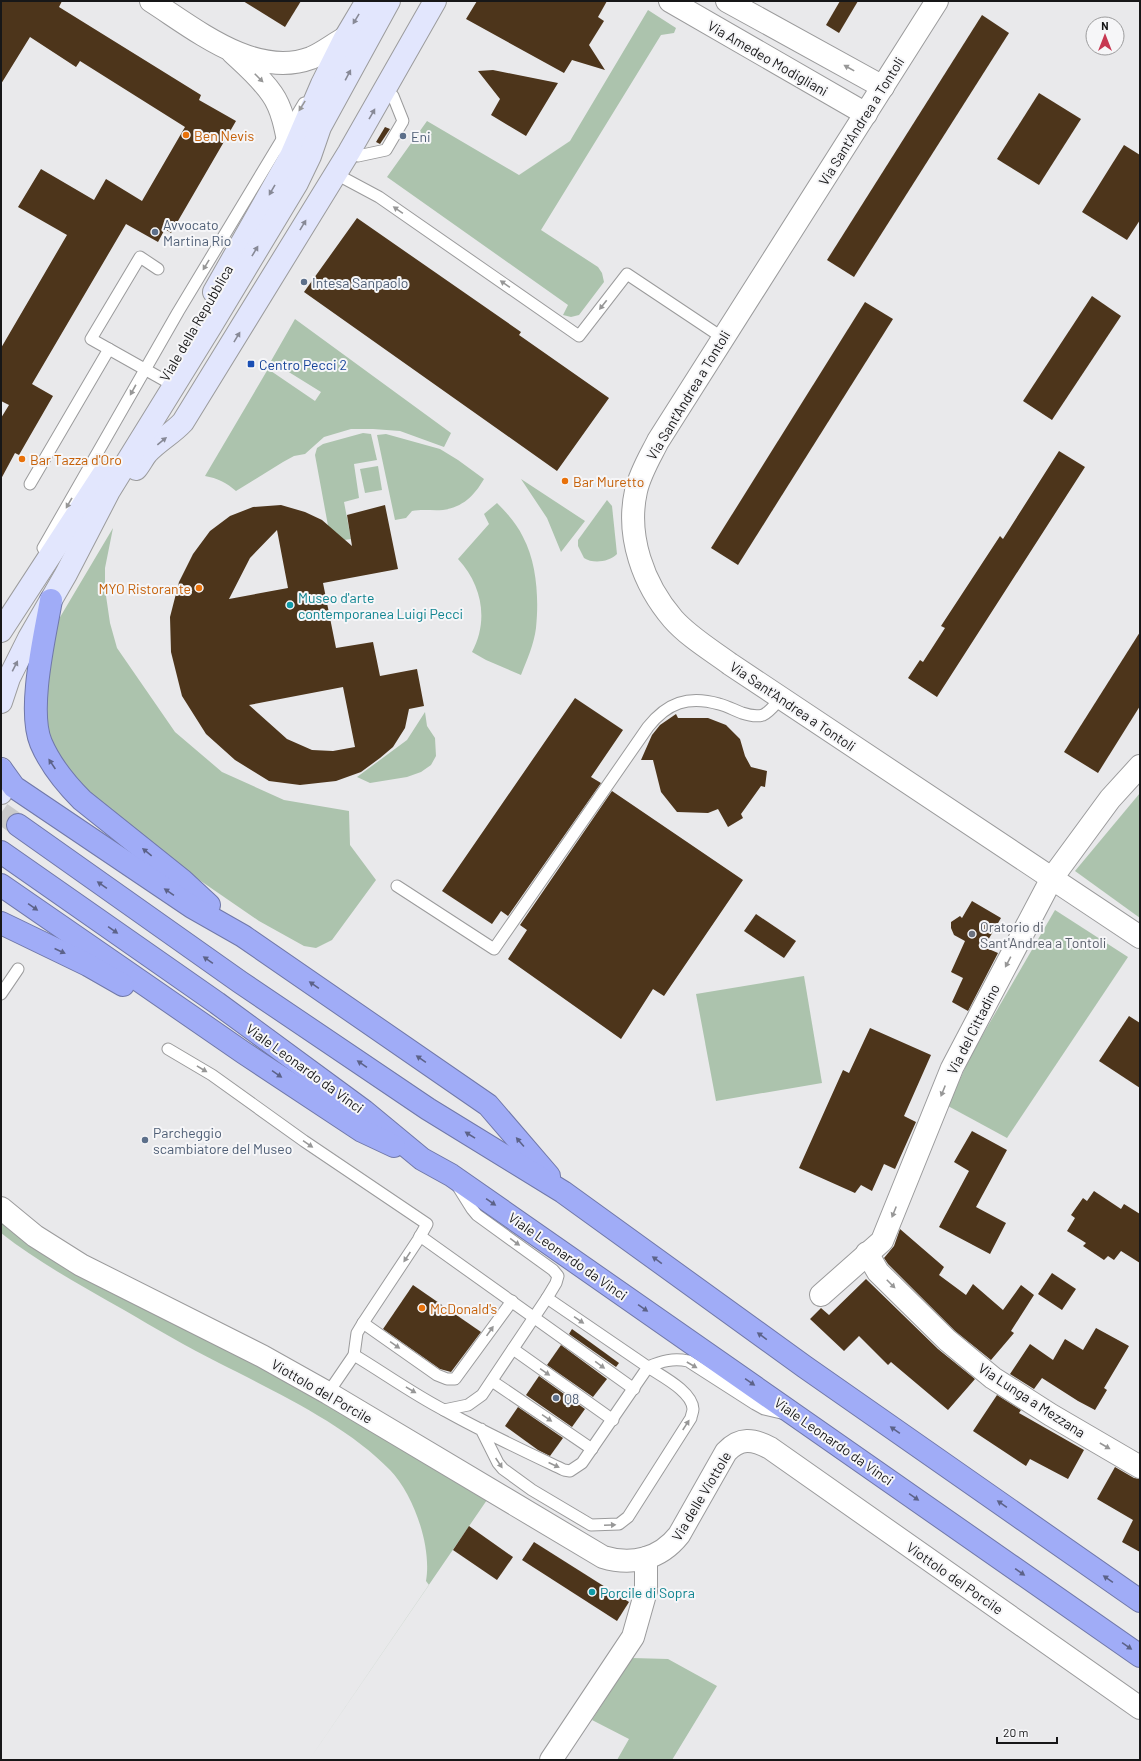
<svg xmlns="http://www.w3.org/2000/svg" width="1141" height="1761" font-family="Barlow,sans-serif">
  <style>
    .green { fill: #acc3ad }
    .building { fill: #4d351b; fill-rule: evenodd }
    .lines { fill: none; stroke-linecap: round; stroke-linejoin: round }
    .highway-tunnel { stroke: #cacacb; stroke-width: 22; stroke-dasharray: 22 11; stroke-linecap: butt }
    .lane-casing { stroke: #9b9b9c; stroke-width: 13 }
    .street-casing { stroke: #9b9b9c; stroke-width: 24 }
    .secondary-casing { stroke: #9b9b9c; stroke-width: 24 }
    .highway-casing { stroke: #7078a9; stroke-width: 24 }
    .lane { stroke: #fff; stroke-width: 11 }
    .street { stroke: #fff; stroke-width: 22 }
    .secondary { stroke: #e2e6fd; stroke-width: 22 }
    .highway { stroke: #a0acf7; stroke-width: 22 }
    .oneway { fill: #878996 }
    .oneway2 { fill: #979797 }
    .oneway3 { fill: #5c6288 }
    .food-dot { fill: #e8710a; stroke: #f6f6f8; stroke-width: 1.5 }
    .service-dot { fill: #5c6f8a; stroke: #f6f6f8; stroke-width: 1.5 }
    .transit-dot { fill: #1a4fb4; stroke: #f6f6f8; stroke-width: 1.5 }
    .culture-dot { fill: #0f9aa8; stroke: #f6f6f8; stroke-width: 1.5 }
    .worship-dot { fill: #6b7280; stroke: #f6f6f8; stroke-width: 1.5 }
    .labels { text-anchor: middle; dominant-baseline: central; stroke-width: 4; stroke-linejoin: round; paint-order: stroke }
    .street-label { font-size: 14px; fill: #171718; stroke: #f6f6f8 }
    .food-label { font-size: 14px; fill: #c56008; stroke: #f6f6f8; text-anchor: start }
    .service-label { font-size: 14px; fill: #4e5e75; stroke: #f6f6f8; text-anchor: start }
    .transit-label { font-size: 14px; fill: #164399; stroke: #f6f6f8; text-anchor: start }
    .culture-label { font-size: 14px; fill: #0d838f; stroke: #f6f6f8; text-anchor: start }
    .worship-label { font-size: 14px; fill: #5b616d; stroke: #f6f6f8; text-anchor: start }
  </style>
  <rect width="100%" height="100%" fill="#e9e9eb"/>
  <g class="green">
    <polygon points="648,10 676,28 674,33 661,35 541,230 598,267 602,273 604,282 579,315 571,317 563,315 568,305 387,177 427,121 519,175 570,141"/>
    <path d="M 295,319 L 451,433 L 444,447 L 400,431 L 373,429 L 351,429 L 324,437 L 305,454 L 294,456 L 283,462 L 236,491 C 227,483 217,478 205,476 L 268,369 L 315,401 L 321,392 L 271,361 Z"/>
    <polygon points="363,433 371,434 377,460 354,464 359,498 344,502 351,539 331,542 315,455 317,448 323,444"/>
    <path d="M 386,434 L 440,449 L 458,460 L 484,479 C 474,496 463,507 443,510 C 433,511 423,509 412,511 L 406,518 L 395,520 L 377,435 Z"/>
    <polygon points="378,466 382,490 365,493 360,469"/>
    <polygon points="521,479 585,521 561,552 547,518"/>
    <path d="M 607,500 L 612,506 L 617,554 C 609,562 593,564 584,558 L 578,546 L 578,540 Z"/>
    <path d="M 497,503 C 507,513 517,524 523,537 C 537,563 539,599 536,628 C 534,644 527,660 521,675 L 486,660 L 472,652 C 489,620 482,585 458,559 L 489,524 L 484,514 Z"/>
    <polygon points="113,528 105,568 105,589 110,623 117,648 175,732 222,772 284,800 349,811 350,845 376,880 332,940 316,948 304,946 259,921 195,877 71,778 46,736 42,686 53,629"/>
    <polygon points="425,712 427,726 435,738 436,756 431,765 421,772 407,777 370,783 357,777 407,740"/>
    <polygon points="1140,793 1140,918 1075,871"/>
    <polygon points="1055,910 1128,957 1007,1138 948,1106 971,1055"/>
    <polygon points="804,976 822,1083 716,1101 696,994"/>
    <path d="M 1,1215 L 297,1383 L 489,1497 L 309,1760 L 429,1585 L 426,1581 C 432,1547 414,1495 390,1470 C 347,1425 274,1391 219,1363 C 187,1347 155,1328 124,1310 C 82,1286 39,1263 1,1233 Z"/>
    <polygon points="632,1658 668,1659 717,1686 672,1760 617,1760 629,1739 592,1720"/>
  </g>
  <g class="building">
    <polygon points="1,1 62,1 59,7 201,95 199,100 236,121 171,233 165,229 158,242 126,224 32,384 53,396 19,455 15,453 1,479 1,418 9,405 1,401 1,348 67,235 18,207 41,169 94,200 106,179 142,201 185,127 80,61 76,67 30,37 1,84"/>
    <polygon points="243,1 301,1 285,27"/>
    <polygon points="477,1 607,1 598,17 604,21 589,45 605,70 572,60 564,73 466,19"/>
    <polygon points="840,1 858,1 839,33 826,25"/>
    <polygon points="982,15 1009,33 854,277 827,260"/>
    <polygon points="493,70 558,83 526,136 491,115 500,99 478,71"/>
    <polygon points="1039,93 1081,119 1039,185 997,159"/>
    <polygon points="385,127 390,129 380,144 376,142"/>
    <polygon points="1124,145 1140,155 1140,220 1127,240 1082,212"/>
    <polygon points="357,218 521,332 519,335 609,398 557,471 304,292"/>
    <polygon points="1092,296 1121,316 1052,420 1023,401"/>
    <polygon points="865,302 893,319 738,565 711,548"/>
    <polygon points="1059,451 1085,467 937,697 908,678 920,660 923,662 945,628 941,626 1000,536 1003,539"/>
    <path d="M 281,505 L 305,512 L 322,520 L 352,546 L 347,515 L 385,505 L 398,569 L 323,583 L 336,648 L 373,642 L 380,676 L 417,669 L 424,706 L 409,709 L 405,728 L 393,747 L 380,758 L 361,772 L 336,781 L 300,785 L 269,781 L 235,760 L 206,734 L 182,696 L 171,652 L 170,617 L 179,582 L 193,554 L 210,531 L 230,516 L 253,507 ZM 277,530 L 288,588 L 229,599 L 250,558 ZM 343,687 L 355,747 L 333,751 L 312,750 L 287,739 L 249,705 Z"/>
    <polygon points="1140,632 1140,706 1098,773 1064,752"/>
    <polygon points="575,698 623,730 591,777 601,783 508,916 501,911 492,924 442,891"/>
    <polygon points="676,714 678,718 708,718 726,725 740,739 745,756 751,767 767,771 765,787 761,786 741,814 743,818 728,827 718,809 708,813 677,812 661,792 653,760 641,760 652,735 660,725"/>
    <polygon points="612,791 743,880 664,996 653,989 621,1039 508,959 527,930 520,925"/>
    <polygon points="972,901 1001,918 984,947 998,953 968,1011 952,1002 963,978 951,972 965,941 954,935 951,928 951,922 960,916 962,918"/>
    <polygon points="756,914 796,941 784,958 744,931"/>
    <polygon points="1129,1016 1140,1023 1140,1088 1099,1061"/>
    <polygon points="870,1028 931,1055 904,1116 916,1122 895,1169 884,1164 872,1191 861,1185 855,1193 799,1168 843,1070 849,1073"/>
    <polygon points="972,1131 1007,1150 976,1207 1006,1223 990,1254 939,1227 969,1171 954,1162"/>
    <polygon points="1094,1191 1121,1209 1124,1204 1140,1214 1140,1263 1121,1251 1114,1260 1108,1256 1104,1260 1083,1246 1086,1243 1067,1231 1075,1218 1071,1215 1083,1198 1087,1201"/>
    <polygon points="900,1229 944,1267 939,1275 966,1295 973,1284 1003,1310 1021,1285 1034,1295 1011,1331 1014,1333 991,1360 955,1331 888,1264 884,1258 894,1246"/>
    <polygon points="1052,1273 1076,1289 1062,1310 1038,1294"/>
    <polygon points="866,1279 938,1349 975,1379 948,1410 891,1362 888,1365 859,1336 844,1351 810,1319 821,1308 829,1315"/>
    <polygon points="413,1285 481,1332 451,1372 440,1369 383,1329"/>
    <polygon points="1096,1328 1129,1346 1104,1388 1107,1390 1095,1410 1078,1401 1042,1378 1034,1389 1010,1374 1030,1344 1053,1360 1065,1339 1083,1350"/>
    <polygon points="572,1329 619,1363 616,1367 569,1334"/>
    <polygon points="561,1345 607,1379 593,1397 547,1365"/>
    <polygon points="539,1376 585,1409 572,1427 526,1395"/>
    <polygon points="997,1395 1021,1410 1019,1413 1084,1450 1068,1479 1030,1459 1026,1466 973,1431"/>
    <polygon points="518,1407 563,1438 550,1456 538,1450 505,1426"/>
    <polygon points="1115,1467 1134,1478 1140,1479 1140,1552 1122,1542 1133,1520 1097,1499"/>
    <polygon points="469,1526 513,1557 497,1580 453,1550"/>
    <polygon points="534,1542 629,1602 617,1621 522,1560"/>
  </g>
  <g class="lines">
    <polyline class="highway-tunnel" points="1,813 18,825"/>
    <g class="lane-casing">
      <g id="lane">
        <polyline points="349,152 358,156 386,150 403,121 393,96 385,91"/>
        <polyline points="336,174 379,197 579,336 627,274 723,338"/>
        <polyline points="158,269 140,257 91,339 164,380"/>
        <polyline points="30,484 109,349"/>
        <polyline points="43,548 178,312 304,103"/>
        <path d="M 397,886 L 494,949 L 648,727 C 667,703 688,695 719,704 C 727,706 734,710 742,713 C 748,715 756,717 763,715 C 770,712 776,703 781,698"/>
        <polyline points="1,994 18,969"/>
        <polyline points="168,1049 212,1075 304,1141 427,1224 418,1240 363,1323 357,1333 354,1355 328,1393"/>
        <polyline points="420,1236 634,1389"/>
        <path d="M 547,1298 L 648,1367 C 662,1361 673,1358 688,1361 L 755,1404 L 764,1409 L 781,1413"/>
        <polyline points="363,1323 437,1375 447,1379 455,1379 512,1301"/>
        <polyline points="513,1349 613,1420"/>
        <path d="M 354,1355 C 384,1373 413,1394 444,1410 C 483,1432 524,1451 564,1470 L 570,1471 L 582,1463 L 648,1367 C 661,1376 692,1391 693,1409 C 693,1412 691,1416 691,1418 L 628,1517 L 619,1524 L 591,1525 L 532,1490 L 503,1469 L 498,1463 L 481,1429"/>
        <polyline points="492,1381 592,1449"/>
        <polyline points="444,1410 468,1405 482,1395 547,1298 556,1283 558,1276 553,1270 477,1215 472,1209 457,1185"/>
      </g>
    </g>
    <g class="street-casing">
      <g id="street">
        <path d="M 151,1 C 195,29 255,79 311,58 C 323,53 334,44 345,38"/>
        <polyline points="670,1 866,114"/>
        <polyline points="727,1 883,87"/>
        <path d="M 937,1 L 658,441 C 650,457 640,473 636,491 C 626,536 643,584 673,619 C 689,637 711,650 730,664 L 1140,937"/>
        <path d="M 233,53 C 247,66 261,78 272,94 C 284,111 287,136 291,156"/>
        <path d="M 1,1208 L 35,1236 L 81,1265 L 262,1356 L 328,1393 L 603,1557 C 632,1566 660,1559 679,1535 L 726,1452 C 740,1437 753,1439 770,1448 L 1140,1708"/>
        <polyline points="867,1253 878,1272 947,1340 993,1378 1051,1415 1140,1467"/>
        <polyline points="821,1295 882,1241 952,1068 1052,878 1110,799 1140,766"/>
        <polyline points="551,1760 633,1637 646,1591 646,1558"/>
      </g>
    </g>
    <g class="secondary-casing">
      <g id="secondary">
        <polyline points="214,292 291,156 322,84 345,38 367,1"/>
        <path d="M 136,469 C 140,464 143,458 147,453 C 158,441 172,434 183,422 L 349,152 L 435,1"/>
        <polyline points="1,631 104,473"/>
        <polyline points="1,702 9,678 29,638 66,574 109,491 211,326 297,183 310,156 320,127 389,1"/>
        <polyline points="1,769 1,793"/>
      </g>
    </g>
    <g class="highway-casing">
      <g id="highway">
        <path d="M 51,600 C 45,635 27,710 41,743 C 50,764 65,783 82,800 L 182,880 L 209,905"/>
        <polyline points="1,769 14,787 192,907 243,936 488,1105 549,1176"/>
        <polyline points="18,825 240,982 428,1109 563,1192 805,1367 1140,1601"/>
        <polyline points="1,852 217,1003 364,1111 422,1159 451,1175 1140,1656"/>
        <polyline points="1,885 244,1053 362,1131 394,1146"/>
        <polyline points="1,923 88,965 123,985"/>
      </g>
    </g>
    <use href="#lane" class="lane"/>
    <use href="#street" class="street"/>
    <use href="#secondary" class="secondary"/>
    <use href="#highway" class="highway"/>
  </g>
  <defs><path id="oneway-solid" d="M-6-.8H1V-3.2L6.5 0L1 3.2V.8H-6Z"/></defs>
  <g class="oneway">
    <use href="#oneway-solid" transform="translate(356 19) rotate(121)"/>
    <use href="#oneway-solid" transform="translate(348 75) rotate(-62)"/>
    <use href="#oneway-solid" transform="translate(372 114) rotate(-60)"/>
    <use href="#oneway-solid" transform="translate(272 190) rotate(120)"/>
    <use href="#oneway-solid" transform="translate(303 225) rotate(-59)"/>
    <use href="#oneway-solid" transform="translate(255 251) rotate(-59)"/>
    <use href="#oneway-solid" transform="translate(237 337) rotate(-59)"/>
    <use href="#oneway-solid" transform="translate(162 441) rotate(-39)"/>
    <use href="#oneway-solid" transform="translate(15 666) rotate(-63)"/>
  </g>
  <g class="oneway2">
    <use href="#oneway-solid" transform="translate(849 68) rotate(-151)"/>
    <use href="#oneway-solid" transform="translate(259 78) rotate(45)"/>
    <use href="#oneway-solid" transform="translate(302 106) rotate(122)"/>
    <use href="#oneway-solid" transform="translate(398 210) rotate(-145)"/>
    <use href="#oneway-solid" transform="translate(206 265) rotate(121)"/>
    <use href="#oneway-solid" transform="translate(505 284) rotate(-145)"/>
    <use href="#oneway-solid" transform="translate(603 305) rotate(128)"/>
    <use href="#oneway-solid" transform="translate(133 390) rotate(119)"/>
    <use href="#oneway-solid" transform="translate(69 503) rotate(120)"/>
    <use href="#oneway-solid" transform="translate(1008 962) rotate(118)"/>
    <use href="#oneway-solid" transform="translate(202 1069) rotate(31)"/>
    <use href="#oneway-solid" transform="translate(943 1091) rotate(112)"/>
    <use href="#oneway-solid" transform="translate(308 1144) rotate(34)"/>
    <use href="#oneway-solid" transform="translate(894 1212) rotate(112)"/>
    <use href="#oneway-solid" transform="translate(515 1242) rotate(36)"/>
    <use href="#oneway-solid" transform="translate(407 1257) rotate(124)"/>
    <use href="#oneway-solid" transform="translate(891 1284) rotate(45)"/>
    <use href="#oneway-solid" transform="translate(579 1320) rotate(34)"/>
    <use href="#oneway-solid" transform="translate(490 1331) rotate(-55)"/>
    <use href="#oneway-solid" transform="translate(395 1345) rotate(35)"/>
    <use href="#oneway-solid" transform="translate(600 1365) rotate(36)"/>
    <use href="#oneway-solid" transform="translate(692 1365) rotate(30)"/>
    <use href="#oneway-solid" transform="translate(545 1372) rotate(35)"/>
    <use href="#oneway-solid" transform="translate(411 1390) rotate(31)"/>
    <use href="#oneway-solid" transform="translate(547 1418) rotate(34)"/>
    <use href="#oneway-solid" transform="translate(686 1425) rotate(-57)"/>
    <use href="#oneway-solid" transform="translate(1105 1446) rotate(30)"/>
    <use href="#oneway-solid" transform="translate(499 1463) rotate(56)"/>
    <use href="#oneway-solid" transform="translate(554 1465) rotate(25)"/>
    <use href="#oneway-solid" transform="translate(610 1525) rotate(-3)"/>
  </g>
  <g class="oneway3">
    <use href="#oneway-solid" transform="translate(52 764) rotate(-124)"/>
    <use href="#oneway-solid" transform="translate(147 852) rotate(-141)"/>
    <use href="#oneway-solid" transform="translate(102 885) rotate(-145)"/>
    <use href="#oneway-solid" transform="translate(169 892) rotate(-146)"/>
    <use href="#oneway-solid" transform="translate(33 907) rotate(35)"/>
    <use href="#oneway-solid" transform="translate(113 930) rotate(35)"/>
    <use href="#oneway-solid" transform="translate(60 951) rotate(25)"/>
    <use href="#oneway-solid" transform="translate(208 960) rotate(-145)"/>
    <use href="#oneway-solid" transform="translate(314 985) rotate(-145)"/>
    <use href="#oneway-solid" transform="translate(421 1059) rotate(-145)"/>
    <use href="#oneway-solid" transform="translate(362 1064) rotate(-146)"/>
    <use href="#oneway-solid" transform="translate(277 1074) rotate(34)"/>
    <use href="#oneway-solid" transform="translate(470 1135) rotate(-148)"/>
    <use href="#oneway-solid" transform="translate(520 1142) rotate(-131)"/>
    <use href="#oneway-solid" transform="translate(491 1202) rotate(35)"/>
    <use href="#oneway-solid" transform="translate(657 1260) rotate(-144)"/>
    <use href="#oneway-solid" transform="translate(643 1308) rotate(35)"/>
    <use href="#oneway-solid" transform="translate(762 1336) rotate(-144)"/>
    <use href="#oneway-solid" transform="translate(750 1382) rotate(35)"/>
    <use href="#oneway-solid" transform="translate(895 1430) rotate(-145)"/>
    <use href="#oneway-solid" transform="translate(914 1497) rotate(35)"/>
    <use href="#oneway-solid" transform="translate(1002 1504) rotate(-145)"/>
    <use href="#oneway-solid" transform="translate(1020 1572) rotate(35)"/>
    <use href="#oneway-solid" transform="translate(1108 1579) rotate(-145)"/>
    <use href="#oneway-solid" transform="translate(1127 1646) rotate(35)"/>
  </g>
  <g class="food-dot">
    <circle cx="186" cy="135" r="4"/>
    <circle cx="22" cy="459" r="4"/>
    <circle cx="565" cy="481" r="4"/>
    <circle cx="199" cy="588" r="4"/>
    <circle cx="422" cy="1308" r="4"/>
  </g>
  <g class="service-dot">
    <circle cx="403" cy="136" r="4"/>
    <circle cx="155" cy="232" r="4"/>
    <circle cx="304" cy="282" r="4"/>
    <circle cx="145" cy="1140" r="4"/>
    <circle cx="556" cy="1398" r="4"/>
  </g>
  <rect class="transit-dot" x="247" y="360" width="8" height="8" rx="2"/>
  <g class="culture-dot">
    <circle cx="290" cy="605" r="4"/>
    <circle cx="592" cy="1592" r="4"/>
  </g>
  <circle class="worship-dot" cx="972" cy="934" r="4"/>
  <g class="labels">
    <g class="street-label">
      <text transform="translate(768 58) rotate(30)">Via Amedeo Modigliani</text>
      <text transform="translate(861 121) rotate(-58)">Via Sant'Andrea a Tontoli</text>
      <text transform="translate(196 323) rotate(-60)">Viale della Repubblica</text>
      <text transform="translate(688 395) rotate(-59)">Via Sant'Andrea a Tontoli</text>
      <text transform="translate(793 706) rotate(34)">Via Sant'Andrea a Tontoli</text>
      <text transform="translate(973 1029) rotate(-63)">Via del Cittadino</text>
      <text transform="translate(305 1068) rotate(36)">Viale Leonardo da Vinci</text>
      <text transform="translate(568 1256) rotate(35)">Viale Leonardo da Vinci</text>
      <text transform="translate(322 1391) rotate(30)">Viottolo del Porcile</text>
      <text transform="translate(1032 1400) rotate(33)">Via Lunga a Mezzana</text>
      <text transform="translate(834 1441) rotate(35)">Viale Leonardo da Vinci</text>
      <text transform="translate(701 1496) rotate(-59)">Via delle Viottole</text>
      <text transform="translate(955 1578) rotate(35)">Viottolo del Porcile</text>
    </g>
    <g class="food-label">
      <text x="194" y="135">Ben Nevis</text>
      <text x="30" y="459">Bar Tazza d'Oro</text>
      <text x="573" y="481">Bar Muretto</text>
      <text x="191" y="588" text-anchor="end">MYO Ristorante</text>
      <text x="430" y="1308">McDonald's</text>
    </g>
    <g class="service-label">
      <text x="411" y="136">Eni</text>
      <text x="163" y="224">Avvocato<tspan x="163" dy="16">Martina Rio</tspan></text>
      <text x="312" y="282">Intesa Sanpaolo</text>
      <text x="153" y="1132">Parcheggio<tspan x="153" dy="16">scambiatore del Museo</tspan></text>
      <text x="564" y="1398">Q8</text>
    </g>
    <g class="transit-label">
      <text x="259" y="364">Centro Pecci 2</text>
    </g>
    <g class="culture-label">
      <text x="298" y="597">Museo d'arte<tspan x="298" dy="16">contemporanea Luigi Pecci</tspan></text>
      <text x="600" y="1592">Porcile di Sopra</text>
    </g>
    <g class="worship-label">
      <text x="980" y="926">Oratorio di<tspan x="980" dy="16">Sant'Andrea a Tontoli</tspan></text>
    </g>
  </g>
  <rect width="1141" height="1761" fill="none" stroke="#171718" stroke-width="4"/>
  <g transform="translate(1105 36)"><circle r="19" fill="#f6f6f8" stroke="#9d9d9e"/>
  <path d="M0-3L7 15L0 10L-7 15Z" fill="#c73751"/>
  <text y="-6" font-size="11" font-weight="bold" text-anchor="middle" fill="#171718">N</text>
  </g>
  <path d="M997 1737v6h60v-6" fill="none" stroke="#171718" stroke-width="2"/>
  <text x="1003" y="1737" font-size="12" fill="#171718" stroke="#f6f6f8" stroke-width="3" paint-order="stroke">20 m</text>
</svg>
